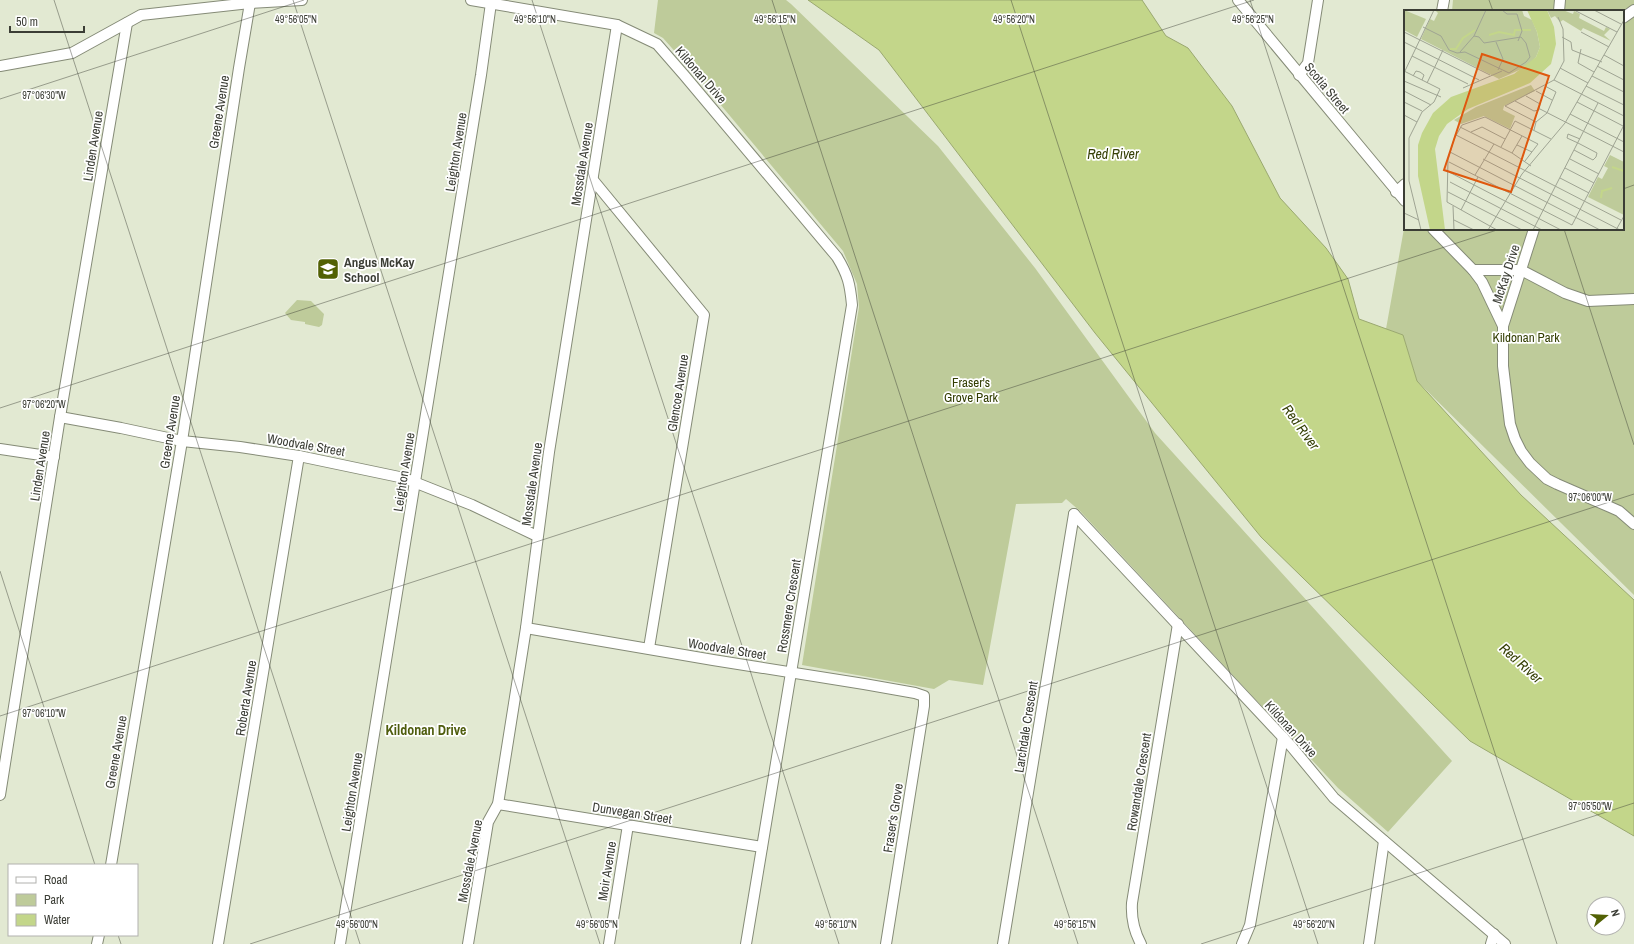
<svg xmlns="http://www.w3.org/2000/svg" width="1634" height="944" font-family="'Archivo Narrow',sans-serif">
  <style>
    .green { fill: #becb9a }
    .water { fill: #c3d68a; stroke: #9aa870 }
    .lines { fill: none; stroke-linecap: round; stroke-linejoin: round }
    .minor-casing { stroke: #858b77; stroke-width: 12 }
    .minor { stroke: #fff; stroke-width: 10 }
    .ticks { fill: none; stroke: #3b3d35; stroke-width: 1; stroke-opacity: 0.45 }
    .labels { text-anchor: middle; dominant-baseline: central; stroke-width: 3.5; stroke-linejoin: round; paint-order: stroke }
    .street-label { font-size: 13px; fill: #3b3d35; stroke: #fff }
    .poi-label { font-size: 13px; font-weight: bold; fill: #3b3d35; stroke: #fff; text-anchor: start }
    .park-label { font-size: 13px; fill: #323d02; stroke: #fff }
    .water-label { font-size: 14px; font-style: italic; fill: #364006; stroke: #fff }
    .neighbourhood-label { font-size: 14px; font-weight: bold; fill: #4f5d0e; stroke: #fff }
    .inset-river { fill: none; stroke: #c3d68a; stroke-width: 2 }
    .inset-road { fill: none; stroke: #9fa493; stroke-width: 1 }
    .view { fill: #df580e; fill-opacity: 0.15; stroke: #df580e; stroke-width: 2 }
    .inset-edge { fill: none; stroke: #3b3d35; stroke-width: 2 }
    .ticks-label { font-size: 10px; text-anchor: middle; fill: #3b3d35; stroke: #fff; stroke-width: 3.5; stroke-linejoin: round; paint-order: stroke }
  </style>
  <rect width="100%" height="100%" fill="#e2e9d2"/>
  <g class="green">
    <polygon points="658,0 786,0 791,4 938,146 1035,268 1155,433 1452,761 1388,832 1338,788 1080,511 1066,499 1062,503 1016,504 983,685 949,680 934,689 802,665 859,307 857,284 843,251 694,73 663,38 654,33"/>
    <polygon points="1453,0 1634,0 1634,595 1417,381 1403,335 1386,329 1405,223 1405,229 1623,229 1623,11 1452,11"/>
    <polygon points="297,300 311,301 324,314 322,325 319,327 305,324 305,322 291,320 285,313"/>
  </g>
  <polygon class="water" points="808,0 1142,0 1166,36 1188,48 1232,106 1280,198 1326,248 1348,279 1359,319 1403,335 1417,381 1521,495 1634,600 1634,836 1470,741 1261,537 1095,333 879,50"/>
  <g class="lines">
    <g class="minor-casing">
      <g id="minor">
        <path d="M 471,0 L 617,25 L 657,44 L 684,75 L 837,257 C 848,275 850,284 852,305 L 746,944"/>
        <polyline points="1238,0 1405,201"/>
        <polyline points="1442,11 1444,0"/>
        <polyline points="1559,11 1560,0"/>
        <polyline points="1623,18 1634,10"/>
        <polyline points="0,66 72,53 141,15 250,3 302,0"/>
        <polyline points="1299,75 1308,63 1318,0"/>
        <polyline points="593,180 704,315 649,648"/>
        <polyline points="1396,192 1405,184"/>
        <polyline points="1433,229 1473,270 1482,282 1503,326"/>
        <polyline points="1534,229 1503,326 1503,366 1510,424 1515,439 1521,451 1530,463 1547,479 1557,484 1610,507 1619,511 1634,524"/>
        <polyline points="1473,270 1521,270 1565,293 1588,301 1634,299"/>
        <polyline points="60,417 121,428 182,441 240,447 299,456 404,478 472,505 537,536"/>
        <polyline points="0,449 54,457"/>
        <polyline points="1074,514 1291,746 1334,798 1505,944"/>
        <polyline points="526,628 713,660 864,684 915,693 924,696 924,706 886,944"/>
        <polyline points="0,795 60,417 127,23"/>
        <polyline points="498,804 762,847"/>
        <polyline points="111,865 182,441 239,68 250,3"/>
        <polyline points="97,944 99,935"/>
        <polyline points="218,944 299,456"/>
        <polyline points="340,944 481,75 491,3"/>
        <polyline points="468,944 488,822 498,804 526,628 549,452 617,25"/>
        <polyline points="609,944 628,825"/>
        <polyline points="1003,944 1074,514"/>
        <path d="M 1141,944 C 1134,931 1131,918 1132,903 L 1178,624"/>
        <polyline points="1242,944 1250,925 1283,737"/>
        <polyline points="1369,944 1384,841"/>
        <polyline points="1491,944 1494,934"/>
      </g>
    </g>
    <use href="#minor" class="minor"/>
  </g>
  <path class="ticks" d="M 54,0 L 360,944M 293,0 L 600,944M 532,0 L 839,944M 772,0 L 1078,944M 1011,0 L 1318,944M 1250,0 L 1557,944M 1489,0 L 1493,11M 0,99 L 304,0M 1623,189 L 1634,185M 1564,229 L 1634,445M 0,408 L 1254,0M 0,571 L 95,865M 0,716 L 1500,229M 118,935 L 121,944M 250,944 L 1634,494M 1201,944 L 1634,803"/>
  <defs>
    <g id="school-square" transform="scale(1.15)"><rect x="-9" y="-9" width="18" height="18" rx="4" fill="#526104" stroke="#fff"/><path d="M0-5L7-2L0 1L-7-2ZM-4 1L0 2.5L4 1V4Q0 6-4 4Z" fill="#fff"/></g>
  </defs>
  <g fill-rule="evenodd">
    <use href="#school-square" x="328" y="269"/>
  </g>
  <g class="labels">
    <g class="street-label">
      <text transform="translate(701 75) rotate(49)">Kildonan Drive</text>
      <text transform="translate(1327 88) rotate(50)">Scotia Street</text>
      <text transform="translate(219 112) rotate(-81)">Greene Avenue</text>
      <text transform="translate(93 146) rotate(-81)">Linden Avenue</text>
      <text transform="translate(456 152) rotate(-81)">Leighton Avenue</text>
      <text transform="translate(582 164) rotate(-81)">Mossdale Avenue</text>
      <text transform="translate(1506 274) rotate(-72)">McKay Drive</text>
      <text transform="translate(678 393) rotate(-81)">Glencoe Avenue</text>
      <text transform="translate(170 432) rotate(-81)">Greene Avenue</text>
      <text transform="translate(306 445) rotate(10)">Woodvale Street</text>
      <text transform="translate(40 466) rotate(-81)">Linden Avenue</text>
      <text transform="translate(404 472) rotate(-81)">Leighton Avenue</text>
      <text transform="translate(532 484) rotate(-82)">Mossdale Avenue</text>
      <text transform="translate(789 606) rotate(-81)">Rossmere Crescent</text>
      <text transform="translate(727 649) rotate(9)">Woodvale Street</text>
      <text transform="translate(246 698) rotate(-81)">Roberta Avenue</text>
      <text transform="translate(1026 727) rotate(-81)">Larchdale Crescent</text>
      <text transform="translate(1291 729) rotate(48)">Kildonan Drive</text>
      <text transform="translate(116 752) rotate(-80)">Greene Avenue</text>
      <text transform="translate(1139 782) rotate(-81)">Rowandale Crescent</text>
      <text transform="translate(352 792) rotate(-81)">Leighton Avenue</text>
      <text transform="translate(632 813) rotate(9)">Dunvegan Street</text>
      <text transform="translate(893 818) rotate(-81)">Fraser's Grove</text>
      <text transform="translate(470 861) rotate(-79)">Mossdale Avenue</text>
      <text transform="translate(607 871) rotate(-81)">Moir Avenue</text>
    </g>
    <g class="poi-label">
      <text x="344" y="262">Angus McKay<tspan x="344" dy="15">School</tspan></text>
    </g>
    <g class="park-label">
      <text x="1526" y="337">Kildonan Park</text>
      <text x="971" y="382">Fraser's<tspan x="971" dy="15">Grove Park</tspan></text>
    </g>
    <g class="water-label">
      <text x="1113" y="154">Red River</text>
      <text transform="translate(1301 427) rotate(54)">Red River</text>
      <text transform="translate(1521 663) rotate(42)">Red River</text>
    </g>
    <g class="neighbourhood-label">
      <text x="426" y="730">Kildonan Drive</text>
    </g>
  </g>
  <g transform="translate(1404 10)">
    <rect width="220" height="220" fill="#e2e9d2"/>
    <path d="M 0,0 L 22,9 L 13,27 L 0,20 ZM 31,0 L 118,0 L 120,6 L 128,10 L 133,22 L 136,37 L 132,47 L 124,56 L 95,69 L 17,29 L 26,9 L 30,11 L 34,3 ZM 143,0 L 159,0 L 169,4 L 170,1 L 176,4 L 175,8 L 200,21 L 202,17 L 206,19 L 200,25 L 207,31 L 179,18 L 177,21 L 159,10 L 156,12 L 151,6 L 147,8 ZM 127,75 L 131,81 L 100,96 L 99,100 L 111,106 L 106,119 L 80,106 L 57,114 L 50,110 L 72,97 ZM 206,145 L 220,152 L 220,205 L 184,187 L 194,167 L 198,169 L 204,158 L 200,156 Z" fill="#becb9a"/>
    <path d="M 123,0 L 143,0 L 150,17 L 152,34 L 147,54 L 126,73 L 64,99 L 43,114 L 35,126 L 31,139 L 41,220 L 26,220 L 14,166 L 14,135 L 18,123 L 29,103 L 47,87 L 110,64 L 132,47 L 136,37 L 133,22 Z" fill="#c3d68a"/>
    <path class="inset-river" d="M 85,25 L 95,22 L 110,25 L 111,20 L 127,20M 46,39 L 52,39 L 59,28 L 71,20M 208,157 L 220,161M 197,188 L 198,181 L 208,178"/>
    <path class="inset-road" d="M 98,0 L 103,4 L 113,4 L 118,21 L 114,31M 170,0 L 213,22M 190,0 L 217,14M 19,17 L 37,26 L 45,40 L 53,43 L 61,42 L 105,63 L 122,52 L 126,47 L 122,33 L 117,27M 0,22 L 86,65M 177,22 L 205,37M 70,26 L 75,27 L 80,33 L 117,27M 158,27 L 167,32 L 168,40 L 198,52M 0,32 L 75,70M 92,32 L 99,49 L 94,60M 177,39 L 174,53 L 190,62M 56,42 L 70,26 L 82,0M 200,45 L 220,56M 8,46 L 64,74M 193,56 L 220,70M 156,58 L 184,73M 0,61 L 36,79 L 30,92 L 18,102 L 5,128 L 5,171 L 17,220M 0,63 L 30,0M 9,66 L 12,61 L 16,62 L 20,65 L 18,70M 188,66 L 220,82M 150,70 L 220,106M 0,71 L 37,87M 23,73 L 39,40M 182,76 L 220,95M 59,78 L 98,61M 0,81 L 27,95M 132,81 L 148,90M 111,91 L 130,101 L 135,100 L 136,94 L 122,86M 0,92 L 18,101M 173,92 L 219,116M 101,96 L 150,70 L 160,51 L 159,19 L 154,7M 101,96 L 132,112M 136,99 L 220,142M 166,104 L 220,132M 0,105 L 13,112M 56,117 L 108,143 L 127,156M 130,120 L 132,112 L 143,103 L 152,82 L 141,76M 67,122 L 78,117 L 101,129M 52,125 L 217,210M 174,133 L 163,128 L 164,124 L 176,129M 113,135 L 128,142M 97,137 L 111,111 L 147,129M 170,140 L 189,150 L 192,147 L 193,143 L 174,133M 46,142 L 196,220M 108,143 L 118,126M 79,149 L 216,220M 166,149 L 195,164M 45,152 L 168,215M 161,158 L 190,173M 45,162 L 157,220M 71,165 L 90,134M 156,168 L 185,183M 46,172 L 138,220M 44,182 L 118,220M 49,196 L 50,220M 57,200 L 74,167M 0,203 L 15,210M 50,210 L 70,220M 168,215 L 220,115M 84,220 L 118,164 L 161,113 L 220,10M 93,220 L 43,192 L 44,150 L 50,129 L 58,115 L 81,107 L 134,134 L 121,151M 129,220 L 194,93M 212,220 L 220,206"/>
    <path class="view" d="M 78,44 L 145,66 L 107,182 L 40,160 Z"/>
    <rect width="220" height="220" class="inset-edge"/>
  </g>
  <g class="ticks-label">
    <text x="296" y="23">49°56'05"N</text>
    <text x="535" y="23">49°56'10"N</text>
    <text x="775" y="23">49°56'15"N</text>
    <text x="1014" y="23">49°56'20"N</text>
    <text x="1253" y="23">49°56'25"N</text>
    <text x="44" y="99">97°06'30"W</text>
    <text x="44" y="408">97°06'20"W</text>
    <text x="1590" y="501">97°06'00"W</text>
    <text x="44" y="717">97°06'10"W</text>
    <text x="1590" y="810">97°05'50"W</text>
    <text x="357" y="928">49°56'00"N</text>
    <text x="597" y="928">49°56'05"N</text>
    <text x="836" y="928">49°56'10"N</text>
    <text x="1075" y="928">49°56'15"N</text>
    <text x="1314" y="928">49°56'20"N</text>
  </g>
  <rect x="8" y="864" width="130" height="72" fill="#ffffff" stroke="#b1b1ae"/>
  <rect x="16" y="877" width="20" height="6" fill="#ffffff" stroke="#b1b1ae"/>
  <text x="44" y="884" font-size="12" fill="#3b3d35">Road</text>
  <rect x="16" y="894" width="20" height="12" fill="#becb9a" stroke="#b1b1ae"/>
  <text x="44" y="904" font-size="12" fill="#3b3d35">Park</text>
  <rect x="16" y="914" width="20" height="12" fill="#c3d68a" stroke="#b1b1ae"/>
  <text x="44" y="924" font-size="12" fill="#3b3d35">Water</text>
  <g transform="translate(1606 916) rotate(72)"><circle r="19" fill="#ffffff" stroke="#b1b1ae"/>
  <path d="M0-3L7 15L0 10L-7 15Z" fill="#526104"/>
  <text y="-6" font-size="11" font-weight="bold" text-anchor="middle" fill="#3b3d35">N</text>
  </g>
  <path d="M10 26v6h74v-6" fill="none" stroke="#3b3d35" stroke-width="2"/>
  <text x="16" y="26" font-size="12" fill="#3b3d35" stroke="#ffffff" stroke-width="3" paint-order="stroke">50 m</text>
</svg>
